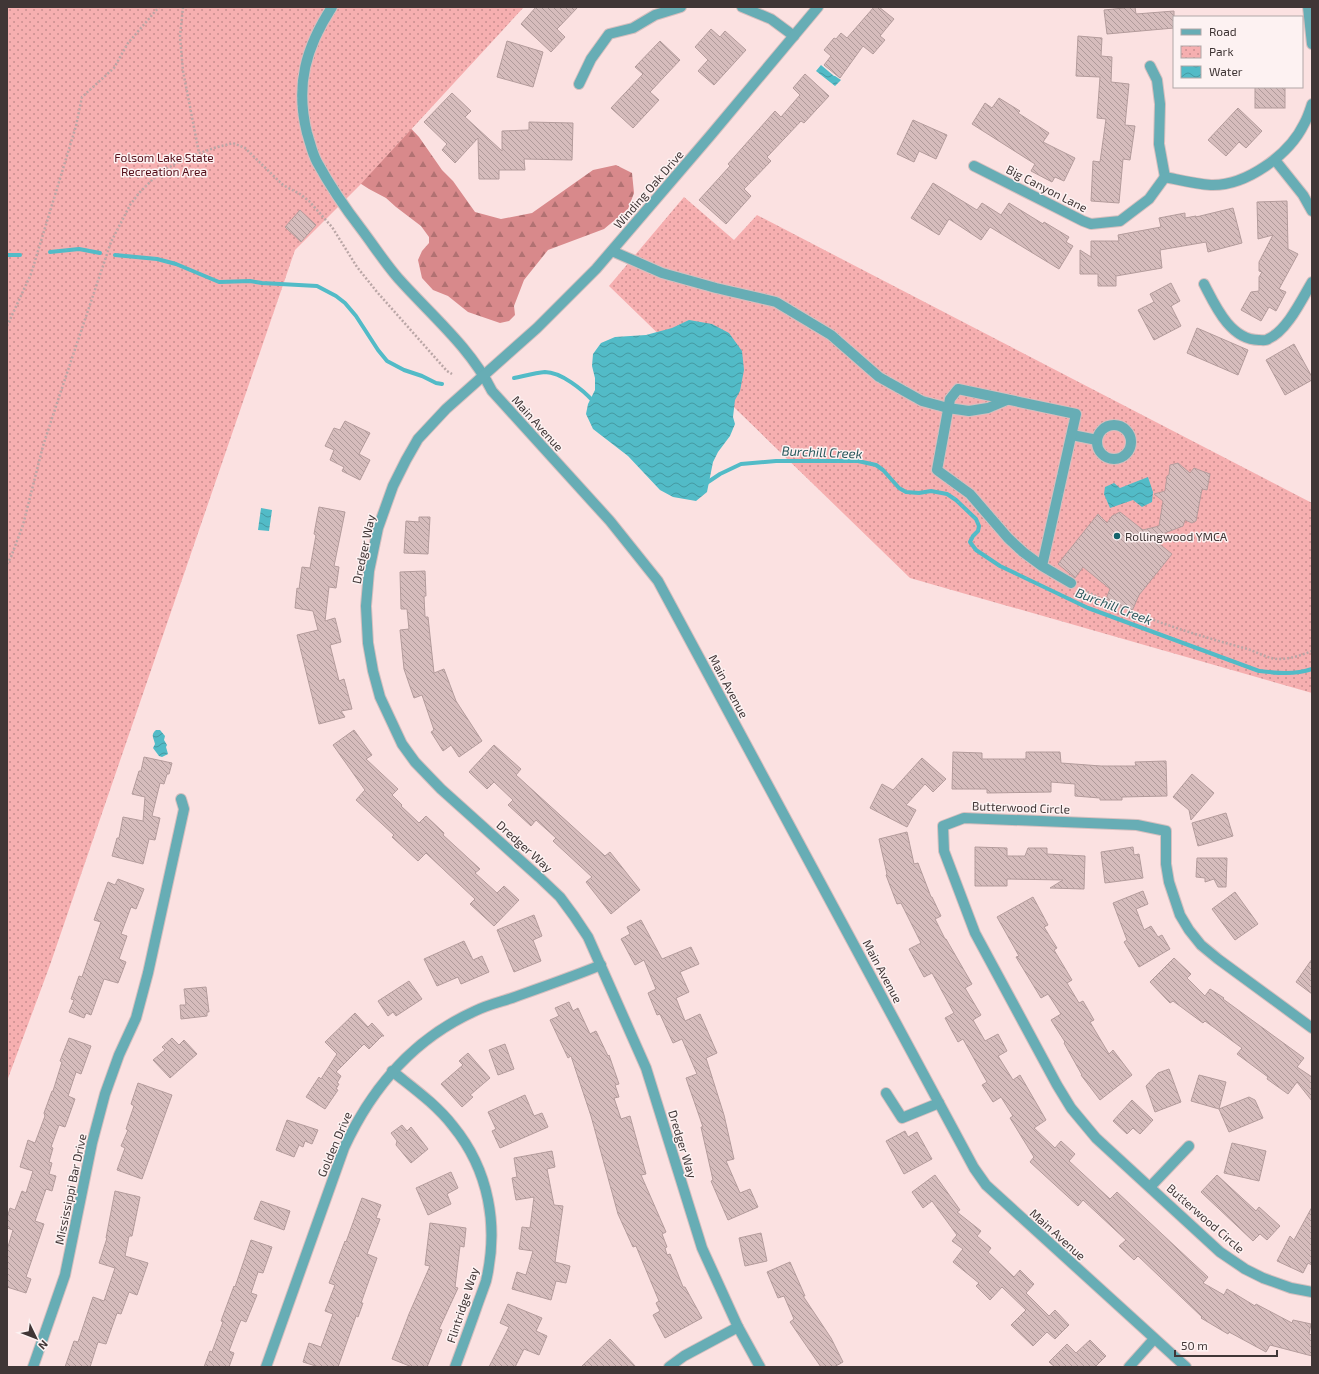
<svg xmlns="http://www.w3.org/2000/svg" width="1319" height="1374" font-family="'Exo 2',sans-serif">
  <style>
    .forest { fill: url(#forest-firs) }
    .park { fill: url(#park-dots) }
    .water { fill: url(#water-waves) }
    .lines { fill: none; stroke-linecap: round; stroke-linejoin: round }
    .stream { stroke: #52bbc7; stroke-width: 4 }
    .building { fill: url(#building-back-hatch); stroke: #b49c9c }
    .minor-casing { stroke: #d6bfbf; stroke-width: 12 }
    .path { stroke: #baa6a6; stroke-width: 2.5; stroke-dasharray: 2 2; stroke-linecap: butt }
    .minor { stroke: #67adb5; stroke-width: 10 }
    .poi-dot { fill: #16646c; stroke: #fdf2f2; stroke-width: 1.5 }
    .labels { text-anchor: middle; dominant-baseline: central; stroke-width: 3; stroke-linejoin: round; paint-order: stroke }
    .park-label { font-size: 12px; fill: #550e19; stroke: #fdf2f2 }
    .street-label { font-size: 12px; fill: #403636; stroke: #fdf2f2 }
    .poi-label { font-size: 12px; fill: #403636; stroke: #fdf2f2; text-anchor: start }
    .water-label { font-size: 13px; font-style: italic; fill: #2a585d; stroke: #fdf2f2 }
  </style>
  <defs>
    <pattern id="forest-firs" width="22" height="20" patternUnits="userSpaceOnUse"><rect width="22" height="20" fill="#d8898b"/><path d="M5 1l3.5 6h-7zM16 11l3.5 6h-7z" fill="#b17172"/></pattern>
    <pattern id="park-dots" width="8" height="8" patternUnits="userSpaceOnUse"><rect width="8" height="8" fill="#f6afb0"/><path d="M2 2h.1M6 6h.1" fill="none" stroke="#c98f90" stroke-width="1.8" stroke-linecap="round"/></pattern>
    <pattern id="water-waves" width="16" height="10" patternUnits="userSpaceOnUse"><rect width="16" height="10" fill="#52bbc7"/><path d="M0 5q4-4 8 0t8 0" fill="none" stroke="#4599a2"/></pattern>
    <pattern id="building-back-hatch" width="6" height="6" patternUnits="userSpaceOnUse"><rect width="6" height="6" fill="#d6bcbc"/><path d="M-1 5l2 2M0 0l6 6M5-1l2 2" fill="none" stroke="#af9a9a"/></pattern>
  </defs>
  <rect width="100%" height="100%" fill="#fbe1e1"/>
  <polygon class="forest" points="404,121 419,137 442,170 453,181 475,212 501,219 532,213 593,170 616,165 632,173 634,193 628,209 604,229 548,250 524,280 514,306 515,315 509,321 500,323 468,312 448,296 433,290 422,278 418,260 422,251 429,243 429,237 421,226 396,207 386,198 369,189 341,171"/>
  <g class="park">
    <polygon points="7,7 524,7 359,186 295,250 50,965 7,1081"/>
    <polygon points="684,197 734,240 757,215 1312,503 1312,693 910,578 609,286"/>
  </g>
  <g class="water">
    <polygon points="821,65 834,76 835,76 841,80 835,86 816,71"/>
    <polygon points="689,320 712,324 729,333 742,351 744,370 740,391 735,400 733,417 735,424 730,436 718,452 713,462 707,492 696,501 673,497 660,490 628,456 593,429 586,414 588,404 595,390 595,378 592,366 593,354 601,343 615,337 646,335 672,328"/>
    <polygon points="1148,477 1153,492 1152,502 1142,507 1133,500 1110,508 1104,494 1105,487 1114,483 1120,488"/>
    <polygon points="261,508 272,510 269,531 258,530"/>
    <path d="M 156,730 L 160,730 L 165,736 L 164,740 L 167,745 L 166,747 L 168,754 L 162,757 L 159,756 L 153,748 L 155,744 C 154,738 150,735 156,730 Z"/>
  </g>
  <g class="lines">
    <g class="stream">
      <polyline points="50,252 79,249 100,253"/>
      <polyline points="7,255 20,255"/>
      <polyline points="115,255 157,259 176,264 219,282 250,281 262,283 317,286 336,296 345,303 356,316 378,350 387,361 404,370 422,376 436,383 442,384"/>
      <path d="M 514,378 C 524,376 535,373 545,372 C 561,372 583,390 593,401"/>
      <path d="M 705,484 L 720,474 L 741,464 L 776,461 L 858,461 L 876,465 L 883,470 L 899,488 L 906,492 L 919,493 L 931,491 L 947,494 L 956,500 L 976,519 L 979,526 L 978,531 L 973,536 L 970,542 L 976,550 L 1000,566 L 1088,608 L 1259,671 C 1277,673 1294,675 1312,669"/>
    </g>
  </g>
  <g class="building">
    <polygon points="536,7 578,7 557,29 565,37 551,52 521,24"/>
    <polygon points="874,7 879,7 894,19 880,36 885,40 873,54 863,46 840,78 824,65 831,56 824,50 834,38 836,39 841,33 847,38"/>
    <polygon points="1124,7 1135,7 1136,14 1174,11 1174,28 1107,34 1104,10 1124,8"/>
    <polygon points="711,29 720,37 725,31 746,50 714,85 698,71 708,60 695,47"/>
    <polygon points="1078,36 1102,38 1101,56 1112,57 1111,82 1129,84 1125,125 1135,126 1130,160 1123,159 1119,203 1091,201 1093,161 1100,162 1106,119 1097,118 1100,77 1076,76"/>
    <polygon points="507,41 543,52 533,87 497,77"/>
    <polygon points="660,41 680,60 650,92 659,100 633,128 611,108 643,74 635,67"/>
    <polygon points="805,74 829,96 804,123 801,121 767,157 771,161 744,189 751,196 726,224 699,200 730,166 728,164 775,111 781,117 800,95 793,88"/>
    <rect x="1255" y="87" width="30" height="21"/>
    <polygon points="452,93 471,111 465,117 502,151 502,131 529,130 529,122 573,123 572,160 524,159 525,170 499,170 499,179 479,179 478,138 455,163 442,150 447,144 424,122"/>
    <polygon points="999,98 1020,111 1018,113 1049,133 1043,142 1075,158 1064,181 1055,177 1052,182 1031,171 1035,164 972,124 985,103 992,108"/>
    <polygon points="1238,108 1262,131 1246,148 1239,142 1226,156 1208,140"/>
    <polygon points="913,120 947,135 936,159 919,151 914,162 897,154"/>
    <polygon points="933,183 977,210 982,203 1001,215 1009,203 1043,224 1044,222 1069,237 1066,242 1073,246 1059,269 990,227 981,240 949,219 939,235 911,218"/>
    <polygon points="1287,201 1288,249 1298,254 1279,289 1286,292 1276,311 1269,307 1261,321 1241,310 1251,292 1259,291 1259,277 1262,272 1259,271 1259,262 1273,235 1258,239 1257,202"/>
    <polygon points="1233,208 1242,243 1208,252 1206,242 1160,250 1162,268 1116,276 1116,286 1098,286 1098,274 1080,274 1080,250 1091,257 1091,241 1119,241 1118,235 1161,227 1159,218 1185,213 1185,218 1196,216 1196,217"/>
    <polygon points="300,210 316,225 301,242 285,227"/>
    <polygon points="1171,283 1180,301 1171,306 1181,326 1154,340 1138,310 1154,302 1150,294"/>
    <polygon points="1197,328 1248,350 1238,375 1187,353"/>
    <polygon points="1294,344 1312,377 1312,380 1285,395 1266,360"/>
    <polygon points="345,421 370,433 359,454 370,460 360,480 342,471 344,467 330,460 334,450 325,446 334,428 340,430"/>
    <polygon points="1178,463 1190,473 1194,468 1210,474 1207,490 1202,489 1196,521 1192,523 1185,520 1183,526 1152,538 1172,554 1139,595 1132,611 1106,599 1110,589 1083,567 1075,578 1058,564 1098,514 1107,523 1112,516 1120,512 1143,530 1159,526 1163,501 1154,494 1165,491 1167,476 1169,475 1170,465"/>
    <polygon points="319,507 345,512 334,566 339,567 336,588 329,587 325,621 335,618 341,642 330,645 339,681 344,679 352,709 341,711 345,717 319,724 297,635 318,630 313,611 295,608 297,588 299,589 302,567 310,568 316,535 314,534"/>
    <polygon points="419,517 430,517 428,554 404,553 406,521 419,522"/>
    <polygon points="425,571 426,596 424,596 425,617 428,617 434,673 444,669 456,701 482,741 459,757 451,745 443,751 431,732 434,730 422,695 414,698 404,669 400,630 409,629 407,609 401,609 400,572"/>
    <polygon points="354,730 372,755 366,759 398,789 392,795 402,805 401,806 419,823 426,816 444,833 443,835 480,869 475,873 497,893 504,886 519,900 494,926 470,904 475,899 426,853 418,861 392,837 394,835 356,800 365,790 333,745"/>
    <polygon points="494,745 521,769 516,775 605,856 610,852 640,890 611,914 586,882 592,877 553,841 556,838 536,820 531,826 508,805 513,800 494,782 487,789 469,772"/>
    <polygon points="953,752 982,753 982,759 1026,759 1026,752 1060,752 1061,763 1101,766 1136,766 1135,762 1166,761 1167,796 1122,797 1122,800 1100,800 1100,798 1075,796 1075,784 1051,782 1051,792 987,793 987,789 952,789"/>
    <polygon points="144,757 172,763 169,774 167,774 164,784 160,783 152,816 160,818 155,840 149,839 143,864 112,856 117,838 119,838 123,817 143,821 145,797 132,794 139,771 141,771"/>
    <polygon points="922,758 946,779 933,792 925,784 906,805 916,810 907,827 870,808 882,784 893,790"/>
    <polygon points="1192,774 1214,793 1191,820 1189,810 1173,797"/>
    <polygon points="1226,813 1233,836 1198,846 1192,823"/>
    <polygon points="907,832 914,864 918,863 931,897 932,897 941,916 935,919 945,939 946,939 972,984 965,988 981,1015 973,1020 985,1041 998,1034 1007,1051 998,1056 1013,1080 1020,1075 1046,1120 1034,1128 1055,1148 1061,1141 1075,1154 1069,1161 1110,1199 1117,1192 1208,1277 1203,1283 1224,1295 1227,1289 1255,1306 1256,1304 1292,1323 1293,1320 1311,1324 1309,1334 1312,1335 1312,1356 1270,1345 1266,1352 1229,1332 1228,1334 1201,1318 1202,1317 1138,1256 1134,1260 1119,1246 1126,1240 1083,1200 1078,1206 1030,1162 1034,1157 1010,1118 1013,1116 1001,1097 993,1102 982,1085 987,1082 963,1039 958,1042 945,1018 954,1013 932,973 924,977 909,949 921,943 901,903 897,904 886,875 887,874 879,839"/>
    <polygon points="975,847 1007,848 1007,856 1025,856 1028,848 1047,848 1047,854 1085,856 1084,889 1050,888 1063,880 1007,879 1007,886 975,886"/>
    <polygon points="1133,847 1134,855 1139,854 1143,878 1105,883 1101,852"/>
    <polygon points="1197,858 1227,858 1226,887 1218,887 1214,879 1205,882 1205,878 1196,877"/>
    <polygon points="118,879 144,889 136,909 131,907 121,934 127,936 119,959 126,962 118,983 104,979 91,1015 86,1013 84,1018 69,1012 74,1000 71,999 79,976 82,977 101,922 94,920 108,882 115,885"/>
    <polygon points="1143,891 1148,904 1136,909 1144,930 1151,926 1158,937 1162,935 1170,949 1139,967 1124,942 1127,940 1113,903"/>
    <polygon points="1235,892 1258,924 1235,940 1212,909"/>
    <polygon points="1033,897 1048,925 1044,927 1057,948 1054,950 1072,980 1067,983 1079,1003 1083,1001 1094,1020 1090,1022 1109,1054 1113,1050 1132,1075 1100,1100 1081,1075 1082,1075 1064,1043 1065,1042 1051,1020 1061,1014 1048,994 1041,998 1016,957 1019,956 997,917"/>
    <polygon points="534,915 542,936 533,940 541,961 514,972 497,930"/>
    <polygon points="641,920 662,959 691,947 699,964 680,972 689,992 676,998 685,1021 700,1014 717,1053 706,1058 724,1115 734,1159 726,1161 740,1193 750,1189 758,1207 728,1220 711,1181 713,1180 701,1127 703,1127 686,1078 697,1074 682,1039 673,1043 660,1014 657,1015 648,993 656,989 644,960 635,965 621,939 630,934 627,927"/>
    <polygon points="464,941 473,960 482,956 489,972 461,984 458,977 437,986 424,959"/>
    <polygon points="1174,958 1191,974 1187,978 1205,996 1210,989 1224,998 1223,999 1304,1058 1297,1067 1312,1077 1312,1101 1297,1082 1288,1094 1267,1079 1268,1077 1237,1054 1242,1048 1205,1021 1203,1023 1173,1001 1170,1003 1150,982"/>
    <polygon points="1312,959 1312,994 1296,982"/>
    <polygon points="409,981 422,999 396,1016 393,1012 388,1016 378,1001"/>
    <polygon points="206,987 209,1012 207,1012 207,1016 181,1019 180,1005 186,1005 184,989"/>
    <polygon points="569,1002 573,1011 578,1008 590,1034 596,1031 608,1056 609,1055 619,1084 615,1085 619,1097 614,1098 621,1119 630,1116 646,1174 641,1175 666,1232 662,1234 667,1247 665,1248 667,1255 670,1254 683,1287 685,1287 702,1318 665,1338 653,1315 660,1311 656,1303 659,1301 636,1246 633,1247 618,1214 591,1116 571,1056 568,1058 550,1020 559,1016 555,1008"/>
    <polygon points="355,1013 368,1027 372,1023 384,1036 382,1036 369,1049 364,1044 336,1072 341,1076 337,1083 339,1084 336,1089 338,1090 325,1109 306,1097 319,1077 321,1079 337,1054 325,1042"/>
    <polygon points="69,1038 91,1046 81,1074 76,1072 68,1096 75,1099 65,1127 59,1125 51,1147 53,1148 49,1162 52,1163 49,1174 56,1176 52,1191 46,1189 35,1221 44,1224 26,1277 31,1279 26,1293 7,1287 7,1250 13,1230 7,1228 7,1218 10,1208 15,1210 22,1191 26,1193 33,1171 20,1167 28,1140 35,1143 45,1116 44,1113 52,1091 53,1091 62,1062 60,1061"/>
    <polygon points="172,1038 179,1045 184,1040 197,1054 170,1078 153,1060 165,1050 162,1047"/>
    <polygon points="505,1044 514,1069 498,1075 489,1050"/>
    <polygon points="468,1053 490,1078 470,1095 473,1097 462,1107 441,1084 463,1065 459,1061"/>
    <polygon points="1169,1069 1181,1102 1155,1112 1146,1086 1158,1073"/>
    <polygon points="1199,1075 1226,1082 1219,1109 1191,1101"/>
    <polygon points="138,1083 172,1095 142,1179 117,1170 125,1148 121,1146 128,1130 126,1129 134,1106 131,1104"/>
    <polygon points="525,1095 534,1116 542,1113 548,1127 500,1148 492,1131 496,1129 488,1112"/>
    <polygon points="1249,1097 1255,1100 1263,1118 1229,1132 1219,1109"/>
    <polygon points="1132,1100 1153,1120 1140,1134 1133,1128 1127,1134 1113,1121"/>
    <polygon points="287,1120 318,1130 312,1144 305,1141 303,1147 299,1145 294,1157 276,1150"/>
    <polygon points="402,1125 407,1131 411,1127 428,1149 411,1163 396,1145 397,1141 391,1133"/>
    <polygon points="905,1131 908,1137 917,1132 932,1159 904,1174 886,1141"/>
    <polygon points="1232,1143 1266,1151 1259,1181 1224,1173"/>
    <polygon points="552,1151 555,1167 547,1169 554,1205 563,1206 555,1262 570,1266 566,1283 556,1281 551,1300 512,1289 517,1272 526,1275 533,1251 519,1249 522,1227 530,1228 534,1197 516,1200 512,1178 517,1177 514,1158"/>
    <polygon points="451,1172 458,1188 447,1194 451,1204 428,1215 416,1188"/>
    <polygon points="935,1175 960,1210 957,1212 981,1231 977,1236 991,1248 988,1252 1014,1277 1020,1270 1034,1284 1026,1293 1049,1316 1055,1310 1069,1325 1055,1339 1047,1332 1033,1346 1011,1325 1026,1310 1002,1287 990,1300 976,1286 979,1283 953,1262 963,1249 952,1241 957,1235 932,1201 923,1208 912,1192"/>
    <polygon points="1217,1175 1256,1211 1259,1207 1280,1226 1267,1240 1260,1234 1253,1241 1201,1192"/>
    <polygon points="115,1191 140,1197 132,1236 129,1236 125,1256 148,1263 137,1295 129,1292 121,1314 117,1313 106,1344 98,1342 90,1367 65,1367 74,1341 78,1342 93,1297 104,1301 115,1268 99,1263 107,1238 106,1238"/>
    <polygon points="362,1198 381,1205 376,1218 380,1219 367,1254 377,1258 361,1303 363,1303 358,1317 356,1316 338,1367 319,1367 303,1362 309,1343 321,1347 333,1314 325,1311 335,1285 329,1283 345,1241 346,1242"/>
    <polygon points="261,1201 290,1211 284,1230 254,1219"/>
    <polygon points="1312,1207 1312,1265 1308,1263 1303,1273 1277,1261 1290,1236 1294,1240"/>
    <polygon points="430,1223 466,1228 464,1247 460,1246 455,1287 458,1288 439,1329 442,1330 427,1367 412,1367 392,1359 409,1314 430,1266 425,1265"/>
    <polygon points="761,1233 767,1261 745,1266 739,1238"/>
    <polygon points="251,1240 272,1247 263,1273 258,1272 251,1293 257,1295 246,1322 241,1320 238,1327 229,1351 234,1353 229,1367 204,1367 210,1351 212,1352 223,1322 221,1321 234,1286 235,1287"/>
    <polygon points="790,1262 805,1296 803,1296 831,1338 843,1362 834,1367 821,1367 790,1322 794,1319 784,1296 778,1298 767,1272"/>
    <polygon points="508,1304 542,1318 536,1331 547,1336 539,1355 524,1349 515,1367 489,1367 509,1327 500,1323"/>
    <polygon points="610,1339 636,1367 581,1367"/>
    <polygon points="1090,1340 1106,1356 1095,1367 1055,1367 1049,1362 1067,1344 1076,1353"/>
  </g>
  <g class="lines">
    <g class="minor-casing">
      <g id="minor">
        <path d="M 332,7 C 306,47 295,85 307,133 C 310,142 312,153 317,162 C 330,186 345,208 362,230 C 374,246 385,263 398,278 C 431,315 470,347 492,391 L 610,521 L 658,581 L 974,1168 L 986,1185 L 1186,1367"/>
        <polyline points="742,7 771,19 794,36"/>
        <polyline points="1308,7 1312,44"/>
        <polyline points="1150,66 1157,80 1160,104 1159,144 1165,177"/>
        <polyline points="579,84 591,59 609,34 633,28 655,15 681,7"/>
        <polyline points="1275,160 1303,195 1312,211"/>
        <polyline points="974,166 1083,221 1091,224 1120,221 1149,199 1165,177"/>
        <path d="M 1165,177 C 1180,180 1195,184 1211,185 C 1246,186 1289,155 1304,124 C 1308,117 1310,110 1312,104"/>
        <polyline points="612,251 662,273 716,288 776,302 831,335 879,377 922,401 948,408 969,411 988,408 1007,400"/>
        <path d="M 1204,284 C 1215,305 1230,340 1259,340 C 1262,340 1266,341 1268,339 C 1287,331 1302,299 1312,282"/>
        <circle cx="1114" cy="442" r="17"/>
        <polyline points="1072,435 1097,440"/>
        <polyline points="1042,566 1023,552 1008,538 970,494 937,470 950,399 958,389 1076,414 1042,566 1071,583"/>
        <polyline points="1312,1028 1218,959 1201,945 1189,930 1180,915 1169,882 1166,864 1166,831 1137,825 964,818 943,826 944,851 975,933 1057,1085 1071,1108 1096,1138 1220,1252 1245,1269 1263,1278 1291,1288 1312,1292"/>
        <path d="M 392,1071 C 413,1088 436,1104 453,1126 C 489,1170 499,1226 486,1281 C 483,1290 479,1300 476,1309 C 469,1329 462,1348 455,1367"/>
        <polyline points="886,1093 902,1118 939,1103"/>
        <polyline points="1150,1187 1189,1146"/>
        <polyline points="33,1367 65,1275 92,1143 105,1094 119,1055 136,1018 148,973 184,809 181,799"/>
        <path d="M 266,1367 L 344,1148 C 372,1087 413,1039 475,1011 C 487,1005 500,1002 512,998 C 542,987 572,977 601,965"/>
        <polyline points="669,1367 684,1356 738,1327"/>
        <polyline points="760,1367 738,1327 702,1248 646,1068 588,937 574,916 560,897 539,877 441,789 415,762 402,744 380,697 373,671 368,643 366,606 369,571 378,528 393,486 406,460 418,439 446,409 537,328 596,269 710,136 818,7"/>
        <polyline points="1129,1367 1154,1339"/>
      </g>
    </g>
    <g class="path">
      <polyline points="183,7 180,36 183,71 199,153"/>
      <polyline points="7,326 31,274 76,126 82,97 114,68 128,43 159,7"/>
      <polyline points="7,564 11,557 23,525 43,446 59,397 111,242 130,205 139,193 153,179 164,170 186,158 214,148 233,143 245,148 283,185 300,194 309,201 332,227 357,267 377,292 447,371 452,374"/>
      <path d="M 1080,588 C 1132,615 1188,633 1244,648 C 1256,651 1267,659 1279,659 C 1290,659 1302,655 1312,651"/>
    </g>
    <use href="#minor" class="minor"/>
  </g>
  <circle class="poi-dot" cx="1117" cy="536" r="4"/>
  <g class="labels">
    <g class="park-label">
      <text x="164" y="157">Folsom Lake State<tspan x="164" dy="14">Recreation Area</tspan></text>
    </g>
    <g class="street-label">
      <text transform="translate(1047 188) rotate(27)">Big Canyon Lane</text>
      <text transform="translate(648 189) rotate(-49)">Winding Oak Drive</text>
      <text transform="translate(538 423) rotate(48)">Main Avenue</text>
      <text transform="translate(363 549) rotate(-78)">Dredger Way</text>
      <text transform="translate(729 686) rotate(62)">Main Avenue</text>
      <text transform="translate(1021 807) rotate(2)">Butterwood Circle</text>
      <text transform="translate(525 846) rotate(42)">Dredger Way</text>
      <text transform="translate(883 971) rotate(62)">Main Avenue</text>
      <text transform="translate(334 1144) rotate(-67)">Golden Drive</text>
      <text transform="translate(683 1144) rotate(73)">Dredger Way</text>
      <text transform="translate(70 1189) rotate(-78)">Mississippi Bar Drive</text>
      <text transform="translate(1206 1218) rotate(41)">Butterwood Circle</text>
      <text transform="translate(1058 1234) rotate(42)">Main Avenue</text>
      <text transform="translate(462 1305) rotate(-72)">Flintridge Way</text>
    </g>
    <g class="poi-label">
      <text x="1125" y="536">Rollingwood YMCA</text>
    </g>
    <g class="water-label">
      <text transform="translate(822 452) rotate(2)">Burchill Creek</text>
      <text transform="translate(1114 606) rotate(21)">Burchill Creek</text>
    </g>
  </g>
  <rect width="1319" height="1374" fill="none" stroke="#403636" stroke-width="16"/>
  <rect x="1173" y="16" width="130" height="72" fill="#fdf2f2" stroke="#b1a7a7"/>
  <rect x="1181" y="29" width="20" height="6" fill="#67adb5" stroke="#b1a7a7"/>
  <text x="1209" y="36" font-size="12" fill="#403636">Road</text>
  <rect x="1181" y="46" width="20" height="12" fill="url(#park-dots)" stroke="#b1a7a7"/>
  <text x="1209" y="56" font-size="12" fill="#403636">Park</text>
  <rect x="1181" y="66" width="20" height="12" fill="url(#water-waves)" stroke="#b1a7a7"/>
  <text x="1209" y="76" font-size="12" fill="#403636">Water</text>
  <g transform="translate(36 1338) rotate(133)" stroke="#fdf2f2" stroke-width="3" paint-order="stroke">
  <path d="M0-3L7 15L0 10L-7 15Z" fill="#403636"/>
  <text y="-6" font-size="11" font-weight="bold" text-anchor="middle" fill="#403636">N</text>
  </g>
  <path d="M1175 1350v6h102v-6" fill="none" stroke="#403636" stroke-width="2"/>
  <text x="1181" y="1350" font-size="12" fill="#403636" stroke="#fdf2f2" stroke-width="3" paint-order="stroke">50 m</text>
</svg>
